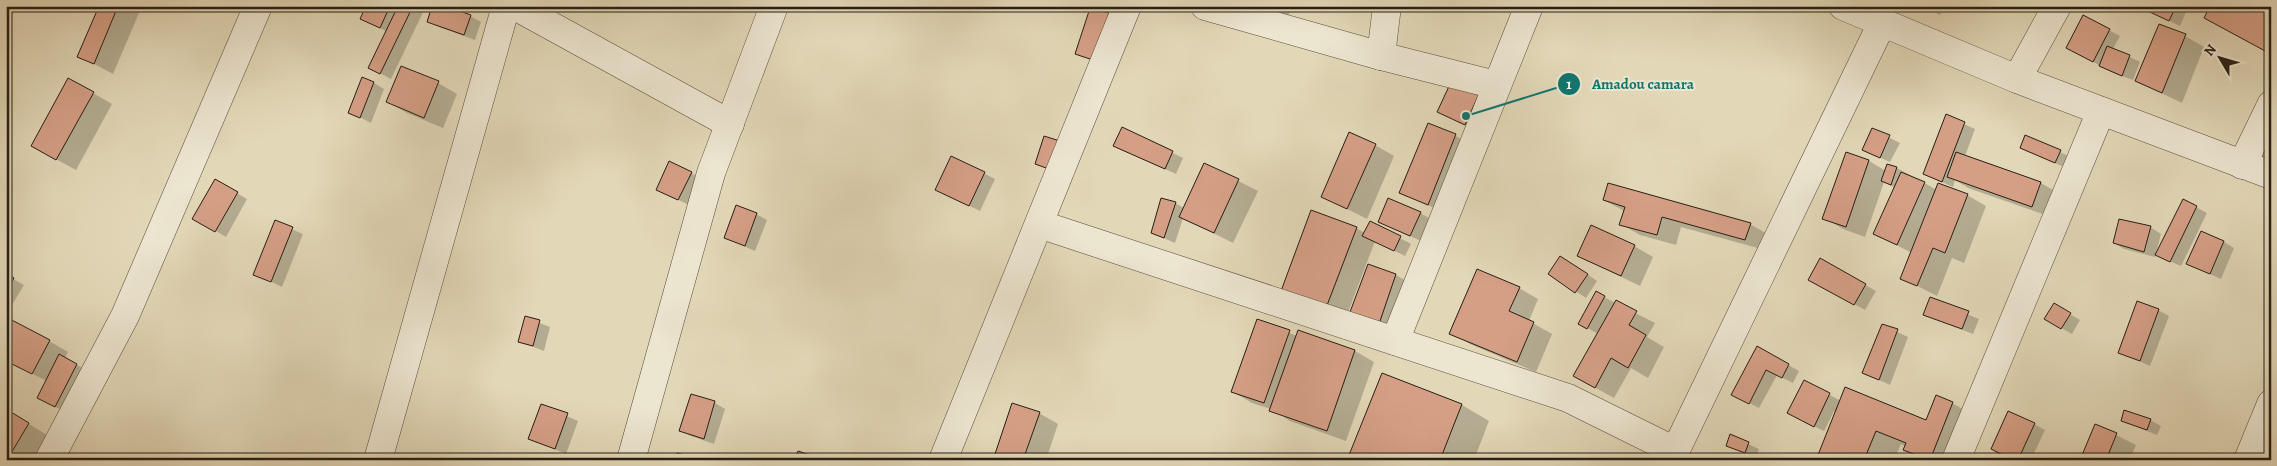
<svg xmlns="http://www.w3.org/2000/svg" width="2277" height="466" font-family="Alegreya,serif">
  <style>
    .shadow { fill: #0003 }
    .building { fill: #d59f86; stroke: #271e14 }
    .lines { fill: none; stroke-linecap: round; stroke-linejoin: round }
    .minor-casing { stroke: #564c3d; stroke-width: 29 }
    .minor { stroke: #ece5d0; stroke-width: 28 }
    .leader { fill: none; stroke: #0f766e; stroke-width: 2 }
    .callout-dot { fill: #0f766e; stroke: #ece5d0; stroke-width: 2 }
    .mark-label { font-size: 15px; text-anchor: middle; font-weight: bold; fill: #fff }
    .callout-label { font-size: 15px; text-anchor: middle; font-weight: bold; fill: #0f766e; stroke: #ece5d0; stroke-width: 4; stroke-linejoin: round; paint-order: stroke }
  </style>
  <rect width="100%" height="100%" fill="#e2d7b7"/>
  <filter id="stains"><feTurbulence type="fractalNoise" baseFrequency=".004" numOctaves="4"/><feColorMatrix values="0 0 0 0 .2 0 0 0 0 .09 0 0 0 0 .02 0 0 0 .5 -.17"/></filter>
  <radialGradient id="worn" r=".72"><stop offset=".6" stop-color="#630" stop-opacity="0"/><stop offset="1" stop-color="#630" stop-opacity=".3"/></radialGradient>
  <g class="shadow">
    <polygon points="101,6 142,6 113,74 79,56"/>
    <polygon points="367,6 426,6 391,79 370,68 388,32 361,19"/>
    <polygon points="750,6 762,6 761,10"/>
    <polygon points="1250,6 1293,6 1285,23"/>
    <polygon points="1922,6 1944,6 1940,15"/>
    <polygon points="2138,6 2181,6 2187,10 2180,26"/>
    <polygon points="2271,6 2271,54 2230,31"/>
    <polygon points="470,16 481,22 475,40 439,27 429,21"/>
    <polygon points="2084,17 2120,36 2113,49 2140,62 2133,80 2111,72 2078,53"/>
    <polygon points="2185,36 2204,47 2182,103 2136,81"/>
    <polygon points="374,83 384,89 371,123 350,112"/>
    <polygon points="438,83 457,94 443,128 407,113 388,102"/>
    <polygon points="1451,83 1479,95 1476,130 1438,112"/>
    <polygon points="93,93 112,104 76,170 52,157"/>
    <polygon points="1946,116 1975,129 1965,156 2041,183 2060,194 2051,217 1968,188 1955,180 1953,187 1924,174"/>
    <polygon points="1428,124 1456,136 1475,147 1448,215 1401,192"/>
    <polygon points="1123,129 1183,158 1176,174 1125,151"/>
    <polygon points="1872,129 1900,143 1890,162 1874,155"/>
    <polygon points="2026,137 2071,157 2066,168 2022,148"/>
    <polygon points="1375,145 1394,156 1367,219 1322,196"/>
    <polygon points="1847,153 1869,161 1886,171 1888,166 1897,168 1937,190 1967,195 1986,206 1964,263 1952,258 1937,296 1902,278 1912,253 1874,234 1895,188 1884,182 1865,237 1843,229 1824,218"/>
    <polygon points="952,157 995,179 980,211 947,195"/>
    <polygon points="1205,164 1258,191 1233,243 1183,218 1175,243 1152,233 1175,203 1184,208"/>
    <polygon points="691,173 702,179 689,205 668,195"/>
    <polygon points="215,180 247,199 226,237 194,218"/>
    <polygon points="1604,200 1750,224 1769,235 1765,250 1681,227 1676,245 1640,235 1621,224 1624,211"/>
    <polygon points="2183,200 2207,213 2181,266 2167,260"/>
    <polygon points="1420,213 1431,219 1421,241 1390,227"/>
    <polygon points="756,214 767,220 755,251 725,238"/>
    <polygon points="275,222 303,234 282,287 255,274"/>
    <polygon points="2150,227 2161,234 2155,257 2124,249 2114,243"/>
    <polygon points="1356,228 1365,233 1400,238 1411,244 1405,256 1375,241 1346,318 1282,290"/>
    <polygon points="2224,242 2234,248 2221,279 2188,264"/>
    <polygon points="1634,246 1653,257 1640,286 1578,256"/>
    <polygon points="1820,260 1876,291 1865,310 1809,279"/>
    <polygon points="1571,263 1597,281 1586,298 1550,274"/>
    <polygon points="6,275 24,285 12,305 6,302"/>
    <polygon points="1396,275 1415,286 1396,340 1368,330"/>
    <polygon points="1519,288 1538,299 1529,321 1552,334 1536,372 1470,344 1451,333"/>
    <polygon points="1596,293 1655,323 1647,337 1664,347 1648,378 1631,368 1614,398 1594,387 1598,334 1579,323"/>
    <polygon points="1930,299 1979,319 1973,334 1925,315"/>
    <polygon points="2054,305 2080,320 2072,334 2046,319"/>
    <polygon points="2158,310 2169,316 2150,366 2119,352"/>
    <polygon points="526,318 550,327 544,351 520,342"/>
    <polygon points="1258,320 1297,336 1299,332 1355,351 1374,362 1346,441 1290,421 1271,409 1252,403 1233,392"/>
    <polygon points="1882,325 1908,337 1890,385 1864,373"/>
    <polygon points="49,341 68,352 65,358 87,371 66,412 49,404 47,381 6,361"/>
    <polygon points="1758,348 1799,371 1793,383 1777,375 1759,408 1743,400"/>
    <polygon points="1383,374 1462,405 1489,421 1474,460 1349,460"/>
    <polygon points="1804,381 1841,401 1927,421 1952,403 1977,417 1960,460 1922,460 1905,450 1906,447 1901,444 1894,460 1817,460 1836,412 1834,411 1824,431 1799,419"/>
    <polygon points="692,395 715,403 725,409 714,444 691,436 681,430"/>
    <polygon points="541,405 578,421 566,454 529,438"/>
    <polygon points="6,410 47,435 32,460 6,460"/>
    <polygon points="1039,413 1058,424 1046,460 994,460"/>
    <polygon points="2150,420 2161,426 2157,435 2122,421"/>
    <polygon points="2034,424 2045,430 2031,460 2013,460 1992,449"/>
    <polygon points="2271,424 2271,456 2257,448"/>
    <polygon points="2096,425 2136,445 2130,460 2081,460"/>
    <polygon points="1731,436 1759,449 1756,458 1727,445"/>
  </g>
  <g class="building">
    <polygon points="99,6 118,6 94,64 77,57"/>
    <polygon points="366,6 390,6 380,28 360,19"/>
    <polygon points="398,6 413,6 380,74 368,68"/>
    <polygon points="432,6 445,6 471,15 464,35 427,22"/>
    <polygon points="2137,6 2176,6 2169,21"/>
    <polygon points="2210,6 2271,6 2271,45 2267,52 2204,18"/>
    <polygon points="1090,8 1109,13 1093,60 1075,54"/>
    <polygon points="2083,15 2110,29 2093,62 2066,48"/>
    <polygon points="2159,24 2186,34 2162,93 2135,81"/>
    <polygon points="2107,46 2130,55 2122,76 2099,66"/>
    <polygon points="401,66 439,81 424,118 386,102"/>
    <polygon points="362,77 374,82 360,118 348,113"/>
    <polygon points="68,78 94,92 56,160 31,146"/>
    <polygon points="1451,82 1479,94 1465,125 1437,112"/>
    <polygon points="1946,114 1965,122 1942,182 1923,174"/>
    <polygon points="1428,123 1456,134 1428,205 1399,193"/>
    <polygon points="1122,127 1173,151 1165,169 1113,146"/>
    <polygon points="1872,128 1890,135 1880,158 1862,150"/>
    <polygon points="1349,132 1376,144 1347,209 1321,197"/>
    <polygon points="2025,135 2061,150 2055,163 2020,148"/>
    <polygon points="1044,136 1060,141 1049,169 1035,164"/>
    <polygon points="1846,152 1869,160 1846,227 1822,219"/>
    <polygon points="1956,152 2041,182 2032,207 1947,177"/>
    <polygon points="951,156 985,172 969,206 935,190"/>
    <polygon points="669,161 692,172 678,200 656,190"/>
    <polygon points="1204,163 1239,179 1214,233 1179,217"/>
    <polygon points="1887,164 1897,167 1891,185 1881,181"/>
    <polygon points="1901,172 1925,182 1897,245 1873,234"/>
    <polygon points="215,179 238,192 215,232 192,219"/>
    <polygon points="1608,183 1751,223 1745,240 1662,217 1657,235 1619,225 1625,207 1603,200"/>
    <polygon points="1938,183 1968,194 1945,253 1933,248 1917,286 1900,279"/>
    <polygon points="1161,198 1176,202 1164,238 1151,233"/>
    <polygon points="1388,198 1421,212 1410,236 1378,222"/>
    <polygon points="2183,199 2197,206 2170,262 2155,255"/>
    <polygon points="736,205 757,213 745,246 724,238"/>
    <polygon points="1311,210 1357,227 1326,308 1281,291"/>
    <polygon points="2119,219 2151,226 2144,252 2113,243"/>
    <polygon points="275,220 293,227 271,282 253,275"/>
    <polygon points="1370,221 1401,236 1394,251 1362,236"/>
    <polygon points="1591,225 1635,245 1621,276 1577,256"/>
    <polygon points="2201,231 2224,241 2210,274 2186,264"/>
    <polygon points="1560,256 1588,274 1575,293 1548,274"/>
    <polygon points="1820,258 1866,284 1854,305 1808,280"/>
    <polygon points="1368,264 1396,274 1377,330 1347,320"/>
    <polygon points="1477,269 1520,287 1509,311 1534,322 1517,362 1449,334"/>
    <polygon points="6,273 14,278 6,292"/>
    <polygon points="1596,291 1605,296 1587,329 1578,324"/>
    <polygon points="1930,297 1969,311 1962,329 1923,315"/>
    <polygon points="1616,300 1637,311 1629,325 1646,335 1628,368 1611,358 1595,388 1573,376"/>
    <polygon points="2137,301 2159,309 2140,361 2118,353"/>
    <polygon points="2054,303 2071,313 2061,329 2044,319"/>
    <polygon points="525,316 540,320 533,346 518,342"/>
    <polygon points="6,317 50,340 32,374 6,361"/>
    <polygon points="1257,319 1290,330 1264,403 1231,392"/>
    <polygon points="1882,324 1898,329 1879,380 1862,373"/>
    <polygon points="1298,330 1355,350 1327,431 1269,411"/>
    <polygon points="1757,346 1789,364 1782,378 1766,370 1749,404 1731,395"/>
    <polygon points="59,354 77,364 55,407 37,398"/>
    <polygon points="1382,373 1462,404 1440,460 1347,460"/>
    <polygon points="1804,380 1830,393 1814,427 1787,413"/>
    <polygon points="1845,387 1926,420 1936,395 1953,402 1930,460 1903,450 1906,443 1876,431 1864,460 1816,460"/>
    <polygon points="691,394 715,401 704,439 679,431"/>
    <polygon points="1012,403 1040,412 1023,460 993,460"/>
    <polygon points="541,404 568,413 555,449 528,439"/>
    <polygon points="6,409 29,423 7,460 6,460"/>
    <polygon points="2124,410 2151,419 2147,430 2121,421"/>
    <polygon points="2008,411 2035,423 2018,460 2013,460 1991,449"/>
    <polygon points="2095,424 2117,433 2106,460 2080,460"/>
    <polygon points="1730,434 1749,442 1745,453 1726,446"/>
    <polygon points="798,451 813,456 811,460 795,460"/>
    <polygon points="677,453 697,458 697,460 675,460"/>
  </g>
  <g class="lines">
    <g class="minor-casing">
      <g id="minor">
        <polyline points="515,6 730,124"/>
        <polyline points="1205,6 1381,56 1496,85"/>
        <polyline points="1843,6 2017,79 2271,175"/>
        <polyline points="1381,56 1387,6"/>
        <polyline points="2017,79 2057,6"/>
        <polyline points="2242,165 2271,105"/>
        <polyline points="1039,224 1568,398 1675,451"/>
        <polyline points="1395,341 1529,6"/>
        <polyline points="49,460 125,316 258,6"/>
        <polyline points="378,460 506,6"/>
        <polyline points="631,460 711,173 774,6"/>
        <polyline points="943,460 1127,6"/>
        <polyline points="1671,460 1882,23"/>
        <polyline points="1956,460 2101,111"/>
        <polyline points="2248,460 2271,404"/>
      </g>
    </g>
    <use href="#minor" class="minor"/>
  </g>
  <path class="leader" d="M1466 116L1569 84"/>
  <g class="callout-dot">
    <circle cx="1466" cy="116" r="5"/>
    <circle cx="1569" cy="84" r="12"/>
  </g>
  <g class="mark-label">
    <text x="1569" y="89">1</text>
  </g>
  <g class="callout-label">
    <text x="1643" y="89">Amadou camara</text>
  </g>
  <rect width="2277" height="466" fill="none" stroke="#e2d7b7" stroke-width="25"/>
  <rect x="8" y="8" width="2262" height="451" fill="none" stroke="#271e14" stroke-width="2.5"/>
  <rect x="12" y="12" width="2252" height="441" fill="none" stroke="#271e14"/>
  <g transform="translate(2220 58) rotate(308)" stroke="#ece5d0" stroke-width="4" paint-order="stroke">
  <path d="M0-4L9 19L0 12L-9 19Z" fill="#271e14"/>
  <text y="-8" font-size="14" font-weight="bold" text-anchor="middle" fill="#271e14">N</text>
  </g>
  <rect width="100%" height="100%" filter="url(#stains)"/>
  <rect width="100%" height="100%" fill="url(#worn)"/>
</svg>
